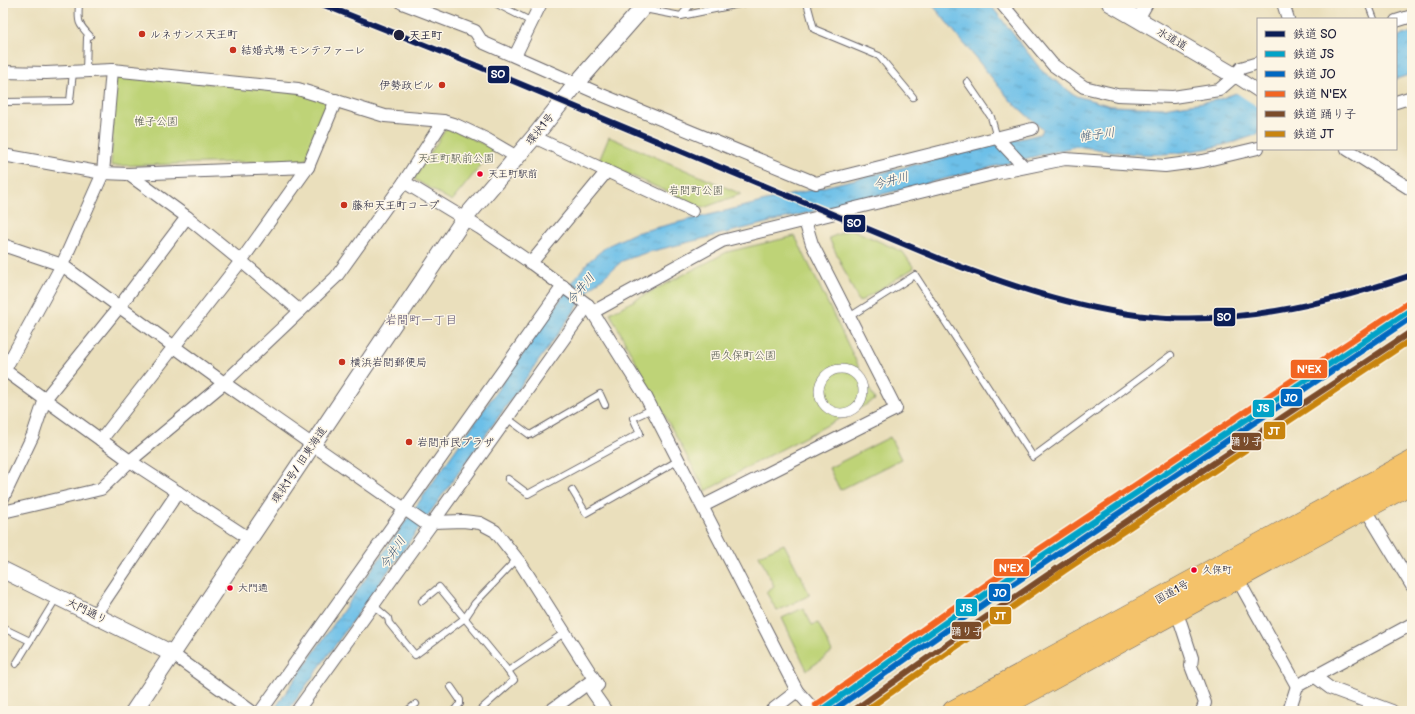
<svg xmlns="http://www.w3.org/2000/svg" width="1415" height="714" font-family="'Balsamiq Sans','Klee One',sans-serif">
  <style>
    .green { fill: #bed377; stroke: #707a59 }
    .water { fill: url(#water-ripples); stroke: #477092 }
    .pier { fill: #eadfbc }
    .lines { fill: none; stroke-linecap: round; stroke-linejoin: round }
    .service-casing { stroke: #686468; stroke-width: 8 }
    .pedestrian-casing { stroke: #686468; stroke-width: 10 }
    .minor-casing { stroke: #686468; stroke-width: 14 }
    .tertiary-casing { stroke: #686468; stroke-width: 18 }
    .trunk-casing { stroke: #686468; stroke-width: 22 }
    .service { stroke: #fff; stroke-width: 6 }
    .pedestrian { stroke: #fff; stroke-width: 9 }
    .minor { stroke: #fff; stroke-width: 12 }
    .tertiary { stroke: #fff; stroke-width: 16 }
    .trunk { stroke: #f4c26a; stroke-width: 21 }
    .rail-1-casing { stroke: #fcf5e5; stroke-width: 9 }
    .rail-2-casing { stroke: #fcf5e5; stroke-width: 9 }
    .rail-3-casing { stroke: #fcf5e5; stroke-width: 9 }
    .rail-4-casing { stroke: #fcf5e5; stroke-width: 9 }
    .rail-5-casing { stroke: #fcf5e5; stroke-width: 9 }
    .rail-6-casing { stroke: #fcf5e5; stroke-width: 9 }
    .rail-1 { stroke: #0c1e56; stroke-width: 6 }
    .rail-2 { stroke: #02a2c7; stroke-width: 6 }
    .rail-3 { stroke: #0067c0; stroke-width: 6 }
    .rail-4 { stroke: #f26522; stroke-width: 6 }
    .rail-5 { stroke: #7a4b2a; stroke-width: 6 }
    .rail-6 { stroke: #c8840f; stroke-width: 6 }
    .poi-dot { fill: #c8321e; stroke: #fcf5e5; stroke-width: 1.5 }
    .stop-dot { fill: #22223b; stroke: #fcf5e5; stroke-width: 1.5 }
    .bus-dot { fill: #e4002b; stroke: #fcf5e5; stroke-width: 1.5 }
    .labels { text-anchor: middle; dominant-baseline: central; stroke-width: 3; stroke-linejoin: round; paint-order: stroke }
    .bus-label { font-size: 10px; fill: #22223b; stroke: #fcf5e5; text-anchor: start }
    .poi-label { font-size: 11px; fill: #22223b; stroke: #fcf5e5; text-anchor: start }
    .stop-label { font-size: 11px; font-weight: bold; fill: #22223b; stroke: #fcf5e5; text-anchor: start }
    .street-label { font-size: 11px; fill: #22223b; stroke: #fcf5e5 }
    .park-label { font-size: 11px; fill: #51574d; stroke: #fcf5e5 }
    .water-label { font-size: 12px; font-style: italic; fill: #3c5978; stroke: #fcf5e5 }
    .neighbourhood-label { font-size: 12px; fill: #5c5373; stroke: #fcf5e5 }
    .line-badge { stroke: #fcf5e5; stroke-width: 1.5 }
    .badge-label { font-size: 11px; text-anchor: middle; font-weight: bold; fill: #fff }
  </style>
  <defs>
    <pattern id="water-ripples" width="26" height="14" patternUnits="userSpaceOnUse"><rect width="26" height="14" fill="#6cbfe8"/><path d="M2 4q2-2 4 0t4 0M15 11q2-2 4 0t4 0" fill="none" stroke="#589bbd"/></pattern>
  </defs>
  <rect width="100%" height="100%" fill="#fcf5e5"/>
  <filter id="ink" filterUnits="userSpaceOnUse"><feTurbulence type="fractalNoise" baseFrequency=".025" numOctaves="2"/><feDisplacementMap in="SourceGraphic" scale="8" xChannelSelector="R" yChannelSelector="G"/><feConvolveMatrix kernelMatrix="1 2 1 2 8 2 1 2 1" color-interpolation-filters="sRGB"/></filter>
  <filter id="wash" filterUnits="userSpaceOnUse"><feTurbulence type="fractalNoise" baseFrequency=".012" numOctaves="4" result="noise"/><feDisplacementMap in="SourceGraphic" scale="16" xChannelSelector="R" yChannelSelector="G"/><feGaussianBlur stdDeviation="0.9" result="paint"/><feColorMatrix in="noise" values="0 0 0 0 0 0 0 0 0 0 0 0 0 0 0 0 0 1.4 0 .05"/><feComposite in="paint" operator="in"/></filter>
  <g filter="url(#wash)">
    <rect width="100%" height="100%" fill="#eadfbc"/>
    <g class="green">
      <polygon points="115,74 297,92 333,102 306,160 111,166"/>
      <polygon points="447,127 494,149 452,201 414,179"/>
      <polygon points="609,137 741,194 703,208 599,161"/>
      <polygon points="851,229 903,252 914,268 859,302 829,238"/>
      <polygon points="795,236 875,400 746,468 706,491 645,380 610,313 727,252"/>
      <polygon points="890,437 901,459 840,490 829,468"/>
      <polygon points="784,544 810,595 777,611 766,592 774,586 759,555"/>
      <polygon points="803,608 812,625 818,623 832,652 807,670 782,618"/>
    </g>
    <g class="water">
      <path d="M 931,3 L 989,3 L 1042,71 L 1076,96 L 1111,106 L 1163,108 L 1217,100 L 1258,85 L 1258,134 C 1222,148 1177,156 1138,154 C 1118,153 1097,149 1077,146 L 645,253 L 622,261 L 590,289 L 288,711 L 273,711 L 575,279 L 587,263 L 607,246 L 635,233 L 1040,134 L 1043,130 L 1010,100 Z"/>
      <polygon points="1412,32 1412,74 1396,79 1396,37"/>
    </g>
    <polygon class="pier" points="1258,83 1258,107 1235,92"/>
  </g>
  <g filter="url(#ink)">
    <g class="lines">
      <g class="service-casing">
        <g id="service">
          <path d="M 79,3 C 78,21 77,23 90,36 L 87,37 L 86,72"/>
          <polyline points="495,3 532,22"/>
          <polyline points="807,3 814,29 879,56 913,97"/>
          <polyline points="1368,3 1374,19"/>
          <polyline points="644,9 681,16 692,3"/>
          <polyline points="681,16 744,3"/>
          <polyline points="967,82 991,117 997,138"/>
          <polyline points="6,102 70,101 73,72"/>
          <polyline points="849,317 915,275 1033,457 1171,355"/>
          <polyline points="507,418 530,435 600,394 605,405"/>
          <polyline points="508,479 528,494 640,433 633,418 652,409"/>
          <polyline points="572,490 586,513 679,460"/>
          <polyline points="422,601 439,587 508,671 514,680 479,711"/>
          <polyline points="373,605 388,618 389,623 415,655 465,618 475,603 517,559"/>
          <polyline points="3,628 30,641"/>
          <polyline points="16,664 57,597"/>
          <polyline points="508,671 564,633"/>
          <polyline points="451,687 460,700 460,704 456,708 458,711"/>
          <polyline points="407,711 416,704"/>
        </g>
      </g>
      <g class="pedestrian-casing">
        <circle id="pedestrian" cx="841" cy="391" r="22"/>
      </g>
      <g class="minor-casing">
        <g id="minor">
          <polyline points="402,3 475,31 482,42 602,95 816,183 1032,129"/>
          <polyline points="1001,3 1053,65 1084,87 1117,95 1173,97 1219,90 1235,76 1241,68 1258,63"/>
          <polyline points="1283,3 1288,19"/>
          <polyline points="1138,19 1147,3"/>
          <polyline points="1396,21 1412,16"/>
          <polyline points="515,56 541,3"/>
          <polyline points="3,72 46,73 112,70 298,89 385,116 443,121 456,125 486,139 517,157"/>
          <polyline points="1235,76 1258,91"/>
          <polyline points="1396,102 1412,97"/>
          <polyline points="534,137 692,211"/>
          <polyline points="997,138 1024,167"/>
          <polyline points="1347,149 1412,190"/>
          <polyline points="3,155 103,173 128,174 308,167"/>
          <polyline points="128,174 187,217 241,261 300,311"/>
          <polyline points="404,182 480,228 531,263 588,305 646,397 797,691 815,711"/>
          <polyline points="3,245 62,265 224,383 429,526"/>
          <polyline points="531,263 607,171"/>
          <polyline points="593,312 722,241 997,173 1065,159 1165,166 1203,161 1258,148"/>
          <polyline points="3,369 130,461 250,539"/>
          <polyline points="3,373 62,265 103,173 112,70"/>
          <polyline points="101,440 241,261 308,167 336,100"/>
          <polyline points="3,498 33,435 45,399 119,307 187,217"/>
          <polyline points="1362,503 1412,586"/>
          <polyline points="703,506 896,409 812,244 805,221"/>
          <polyline points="3,512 101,489 130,461 224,383 336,277 404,182 443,121"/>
          <polyline points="433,522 588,305"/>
          <polyline points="1237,578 1297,686 1412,624"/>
          <polyline points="1176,612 1181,624 1192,658 1191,666 1205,703 1202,711"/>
          <polyline points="95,615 178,492"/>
          <polyline points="171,653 251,711"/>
          <polyline points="1314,676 1330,688 1392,711"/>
          <polyline points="261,711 563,286"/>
          <polyline points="297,711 433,522 463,521 480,523 495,531 521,564 598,685 592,691 606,711"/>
          <polyline points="550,711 594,679"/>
          <polyline points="771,711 797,691"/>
          <polyline points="1289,711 1297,686"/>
        </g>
      </g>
      <g class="tertiary-casing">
        <g id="tertiary">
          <polyline points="1110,3 1235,76"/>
          <polyline points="3,570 171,653"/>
          <polyline points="134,711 464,219 534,137 577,83 647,3"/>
        </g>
      </g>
      <g class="trunk-casing">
        <g id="trunk">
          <polyline points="953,711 1412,461"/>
          <polyline points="994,711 1412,483"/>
        </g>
      </g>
      <use href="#service" class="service"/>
      <use href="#pedestrian" class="pedestrian"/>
      <use href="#minor" class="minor"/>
      <use href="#tertiary" class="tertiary"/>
      <use href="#trunk" class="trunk"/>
      <g class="rail-1-casing">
        <path id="rail-1" d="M 319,3 L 475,65 L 940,259 C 1013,287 1088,313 1167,318 C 1251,322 1333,302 1412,275"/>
      </g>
      <g class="rail-2-casing">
        <polyline id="rail-2" points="820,711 997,586 1412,309"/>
      </g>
      <g class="rail-3-casing">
        <polyline id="rail-3" points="832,711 1001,592 1412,317"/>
      </g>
      <g class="rail-4-casing">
        <polyline id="rail-4" points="816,705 993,580 1408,303"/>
      </g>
      <g class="rail-5-casing">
        <path id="rail-5" d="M 853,711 C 1036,579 1225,456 1412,331"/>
      </g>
      <g class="rail-6-casing">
        <polyline id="rail-6" points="865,711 1064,571 1412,339"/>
      </g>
      <use href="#rail-1" class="rail-1"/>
      <use href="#rail-2" class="rail-2"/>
      <use href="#rail-3" class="rail-3"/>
      <use href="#rail-4" class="rail-4"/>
      <use href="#rail-5" class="rail-5"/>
      <use href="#rail-6" class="rail-6"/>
    </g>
  </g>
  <g class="poi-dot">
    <circle cx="142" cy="34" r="4"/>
    <circle cx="233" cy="50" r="4"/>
    <circle cx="442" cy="85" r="4"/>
    <circle cx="344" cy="205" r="4"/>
    <circle cx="342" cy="362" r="4"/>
    <circle cx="409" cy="442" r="4"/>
  </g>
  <circle class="stop-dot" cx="399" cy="35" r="6"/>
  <g class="bus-dot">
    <circle cx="480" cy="174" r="3.5"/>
    <circle cx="1194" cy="570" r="3.5"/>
    <circle cx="230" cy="588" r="3.5"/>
  </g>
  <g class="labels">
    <g class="bus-label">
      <text x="488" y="174">天王町駅前</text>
      <text x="1202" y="570">久保町</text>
      <text x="238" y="588">大門通</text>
    </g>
    <g class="poi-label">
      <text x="150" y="34">ルネサンス天王町</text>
      <text x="241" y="50">結婚式場 モンテファーレ</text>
      <text x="434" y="85" text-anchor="end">伊勢政ビル</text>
      <text x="352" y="205">藤和天王町コープ</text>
      <text x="350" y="362">横浜岩間郵便局</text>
      <text x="417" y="442">岩間市民プラザ</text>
    </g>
    <g class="stop-label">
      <text x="409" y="35">天王町</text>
    </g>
    <g class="street-label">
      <text transform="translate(1172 39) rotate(30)">水道道</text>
      <text transform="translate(540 129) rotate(-51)">環状1号</text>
      <text transform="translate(299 465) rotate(-56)">環状1号/ 旧東海道</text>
      <text transform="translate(1172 592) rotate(-29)">国道1号</text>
      <text transform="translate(87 611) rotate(26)">大門通り</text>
    </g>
    <g class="park-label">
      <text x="156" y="121">帷子公園</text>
      <text x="456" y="158">天王町駅前公園</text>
      <text x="696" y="190">岩間町公園</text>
      <text x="743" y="355">西久保町公園</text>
    </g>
    <g class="water-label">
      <text transform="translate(1097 135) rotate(-8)">帷子川</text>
      <text transform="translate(891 181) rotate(-14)">今井川</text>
      <text transform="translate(581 289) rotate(-50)">今井川</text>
      <text transform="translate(393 553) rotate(-55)">今井川</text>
    </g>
    <g class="neighbourhood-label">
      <text x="421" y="320">岩間町一丁目</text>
    </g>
  </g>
  <g class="line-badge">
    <rect x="487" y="65" width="23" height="19" rx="4" fill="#0c1e56"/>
    <rect x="843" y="214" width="23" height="19" rx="4" fill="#0c1e56"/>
    <rect x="1213" y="307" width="23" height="20" rx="4" fill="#0c1e56"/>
    <rect x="1290" y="359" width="38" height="20" rx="4" fill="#f26522"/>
    <rect x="1280" y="388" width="23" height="19" rx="4" fill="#0067c0"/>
    <rect x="1252" y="399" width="23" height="19" rx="4" fill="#02a2c7"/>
    <rect x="1263" y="421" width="23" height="19" rx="4" fill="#c8840f"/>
    <rect x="1231" y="432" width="31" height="19" rx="4" fill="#7a4b2a"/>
    <rect x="993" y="558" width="37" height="19" rx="4" fill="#f26522"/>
    <rect x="988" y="583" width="23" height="19" rx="4" fill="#0067c0"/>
    <rect x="955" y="598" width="23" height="19" rx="4" fill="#02a2c7"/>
    <rect x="989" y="606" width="23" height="19" rx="4" fill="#c8840f"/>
    <rect x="951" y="621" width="31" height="19" rx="4" fill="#7a4b2a"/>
  </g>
  <g class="badge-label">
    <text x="498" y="78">SO</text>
    <text x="854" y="227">SO</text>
    <text x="1224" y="321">SO</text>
    <text x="1309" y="373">N'EX</text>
    <text x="1291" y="402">JO</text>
    <text x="1263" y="412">JS</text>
    <text x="1274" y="435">JT</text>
    <text x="1246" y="445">踊り子</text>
    <text x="1011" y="572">N'EX</text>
    <text x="1000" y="597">JO</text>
    <text x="966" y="612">JS</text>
    <text x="1000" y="620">JT</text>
    <text x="967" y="635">踊り子</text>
  </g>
  <rect width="1415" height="714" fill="none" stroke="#fcf5e5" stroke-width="16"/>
  <rect x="1257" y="18" width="140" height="132" fill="#fcf5e5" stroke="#a5a1a1"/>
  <rect x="1265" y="31" width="20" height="6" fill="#0c1e56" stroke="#a5a1a1"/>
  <text x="1293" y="38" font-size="12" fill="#22223b">鉄道 SO</text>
  <rect x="1265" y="51" width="20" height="6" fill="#02a2c7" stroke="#a5a1a1"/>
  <text x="1293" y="58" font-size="12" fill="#22223b">鉄道 JS</text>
  <rect x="1265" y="71" width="20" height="6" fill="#0067c0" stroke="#a5a1a1"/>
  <text x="1293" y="78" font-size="12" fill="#22223b">鉄道 JO</text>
  <rect x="1265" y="91" width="20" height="6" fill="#f26522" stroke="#a5a1a1"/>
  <text x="1293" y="98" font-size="12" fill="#22223b">鉄道 N'EX</text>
  <rect x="1265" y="111" width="20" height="6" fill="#7a4b2a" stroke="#a5a1a1"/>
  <text x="1293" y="118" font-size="12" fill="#22223b">鉄道 踊り子</text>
  <rect x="1265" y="131" width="20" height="6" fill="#c8840f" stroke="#a5a1a1"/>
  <text x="1293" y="138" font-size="12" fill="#22223b">鉄道 JT</text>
</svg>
